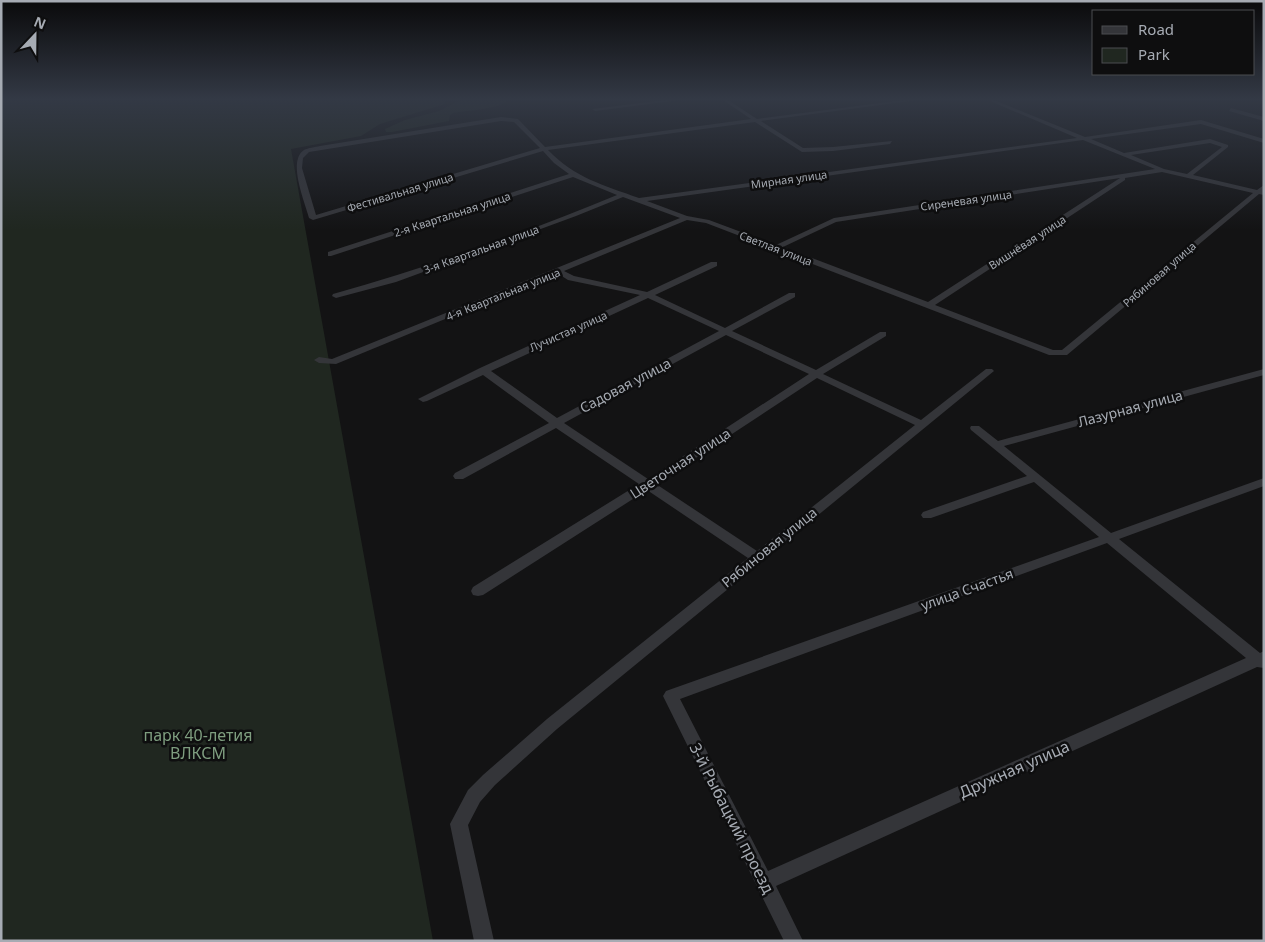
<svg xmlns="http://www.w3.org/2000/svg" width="1265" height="942" font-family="'Noto Sans',sans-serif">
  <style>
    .green { fill: #202720 }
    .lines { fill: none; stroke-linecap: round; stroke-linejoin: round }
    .minor { fill: #343539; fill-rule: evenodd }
    .labels { text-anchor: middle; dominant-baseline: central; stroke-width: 5; stroke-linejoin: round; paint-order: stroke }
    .far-street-label { font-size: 11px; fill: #a6abb3; stroke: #0e0e0f }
    .street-label { font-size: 14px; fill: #a6abb3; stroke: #0e0e0f }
    .near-park-label { font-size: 16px; fill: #7e9d7f; stroke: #0e0e0f }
    .near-street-label { font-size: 16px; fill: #a6abb3; stroke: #0e0e0f }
  </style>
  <rect width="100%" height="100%" fill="#131314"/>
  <g class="green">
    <polygon points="1,98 445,98 445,104 380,124 361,136 291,149 433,941 1,941"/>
    <path d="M 464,98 L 509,99 C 500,110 468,110 453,113 L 450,115 L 449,121 L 392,132 L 386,132 L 385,129 L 405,120 L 439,111 Z"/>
  </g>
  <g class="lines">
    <g class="minor">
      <polygon points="681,98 696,98 595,111 592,109"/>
      <path d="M 720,98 L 725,98 L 757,119 L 919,98 L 933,98 L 761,121 L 803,148 L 833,147 L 892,141 L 890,144 L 833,151 L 802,152 L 755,122 L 548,150 C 575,178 603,185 639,198 L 1077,138 L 983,98 L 989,98 L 1085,137 L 1201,120 L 1264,139 L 1264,143 L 1201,124 L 1091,139 L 1124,153 L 1210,139 L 1228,145 L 1228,147 L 1193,175 L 1257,190 L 1264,185 L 1264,195 L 1259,194 L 1067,355 L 1049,355 L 706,223 L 687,220 L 564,271 L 574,276 L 647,292 L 711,262 L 717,262 L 717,266 L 655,295 L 725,328 L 789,293 L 795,293 L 795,297 L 732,331 L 816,370 L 880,332 L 886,332 L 886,336 L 823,374 L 921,420 L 986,369 L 992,369 L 994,371 L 557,729 L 495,785 L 480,802 L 468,825 L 494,941 L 474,941 L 450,824 L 468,790 L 483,775 L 547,719 L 748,558 L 647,490 L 483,595 L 478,596 L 473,595 L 471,591 L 473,587 L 639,484 L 556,428 L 463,479 L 455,479 L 453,476 L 455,473 L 549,423 L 483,375 L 427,401 L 423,402 L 418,399 L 480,368 L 640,295 L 568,280 L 557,273 L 336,364 L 319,363 L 314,360 L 319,357 L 332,359 L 680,218 L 623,197 L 576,216 L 396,282 L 336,298 L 332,296 L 333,294 C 429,267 525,233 617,195 L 573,177 L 331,256 L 328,256 L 328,252 L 569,174 L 554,163 L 543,151 L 313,220 L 309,218 C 305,202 287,161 304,150 C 308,148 315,147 320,146 L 501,117 L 518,119 L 545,147 L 751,119 ZM 501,121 L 514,122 L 540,148 L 316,215 L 302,168 L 303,158 L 309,152 ZM 1083,140 L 1155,169 L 834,218 L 776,245 L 709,220 L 687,216 L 647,201 ZM 1210,143 L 1222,147 L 1187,174 L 1164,169 L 1131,155 ZM 1162,172 L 1253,193 L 1062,350 L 1053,350 L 935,305 L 1125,180 L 1125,178 ZM 1120,178 L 928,302 L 783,247 L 836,222 ZM 648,298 L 719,331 L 557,418 L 491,371 ZM 726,335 L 809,374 L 648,479 L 564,423 ZM 817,378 L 915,425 L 757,551 L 656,484 Z"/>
      <polygon points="1257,98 1264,98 1264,100 1257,99"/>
      <polygon points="1231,108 1264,117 1264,121 1229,111"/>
      <path d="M 1264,369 L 1264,375 L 1004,446 L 1111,533 L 1264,478 L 1264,486 L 1119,539 L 1260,653 L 1264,651 L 1264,668 L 1257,667 L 776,886 L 803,941 L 784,941 L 663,696 L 666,691 L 1099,537 L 1034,482 L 931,518 L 923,518 L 921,515 L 923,512 L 1027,476 L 971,430 L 970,428 L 971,426 L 979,426 L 998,441 ZM 1107,543 L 1246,658 L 768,871 L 680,699 Z"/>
    </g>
  </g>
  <linearGradient id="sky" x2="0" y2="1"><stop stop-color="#0a0a0b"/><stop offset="0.43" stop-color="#333945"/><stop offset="1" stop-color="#333945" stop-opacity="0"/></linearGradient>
  <rect width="1265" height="230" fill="url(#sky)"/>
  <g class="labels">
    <g class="far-street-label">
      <text transform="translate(789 179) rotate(-8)">Мирная улица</text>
      <text transform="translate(400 192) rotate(-17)">Фестивальная улица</text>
      <text transform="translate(966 200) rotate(-8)">Сиреневая улица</text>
      <text transform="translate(452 214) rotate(-18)">2-я Квартальная улица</text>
      <text transform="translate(1027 242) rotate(-33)">Вишнёвая улица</text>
      <text transform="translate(776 248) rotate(21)">Светлая улица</text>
      <text transform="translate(481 249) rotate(-20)">3-я Квартальная улица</text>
      <text transform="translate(1159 274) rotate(-41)">Рябиновая улица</text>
      <text transform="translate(503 294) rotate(-22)">4-я Квартальная улица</text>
      <text transform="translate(568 331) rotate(-24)">Лучистая улица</text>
    </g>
    <g class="street-label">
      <text transform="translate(625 385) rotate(-28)">Садовая улица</text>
      <text transform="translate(1130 408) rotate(-15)">Лазурная улица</text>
      <text transform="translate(680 463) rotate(-33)">Цветочная улица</text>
      <text transform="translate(769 547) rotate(-39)">Рябиновая улица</text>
      <text transform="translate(967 589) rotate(-20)">улица Счастья</text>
    </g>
    <g class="near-park-label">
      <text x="198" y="735">парк 40-летия<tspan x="198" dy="18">ВЛКСМ</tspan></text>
    </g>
    <g class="near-street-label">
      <text transform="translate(1014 769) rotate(-24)">Дружная улица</text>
      <text transform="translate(732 818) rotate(63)">3-й Рыбацкий проезд</text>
    </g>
  </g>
  <rect width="1265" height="942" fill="none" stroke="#a6abb3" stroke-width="5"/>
  <rect x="1092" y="10" width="162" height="65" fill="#0e0e0f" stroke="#4b4d51"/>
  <rect x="1102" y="26" width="25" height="8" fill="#343539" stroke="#4b4d51"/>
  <text x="1138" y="35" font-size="15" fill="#a6abb3">Road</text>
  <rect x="1102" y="48" width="25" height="15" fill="#202720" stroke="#4b4d51"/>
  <text x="1138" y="60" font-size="15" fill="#a6abb3">Park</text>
  <g transform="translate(35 35) rotate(22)" stroke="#0e0e0f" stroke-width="4" paint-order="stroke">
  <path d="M0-4L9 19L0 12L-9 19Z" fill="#a6abb3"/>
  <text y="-8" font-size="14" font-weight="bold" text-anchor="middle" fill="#a6abb3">N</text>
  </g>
</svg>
